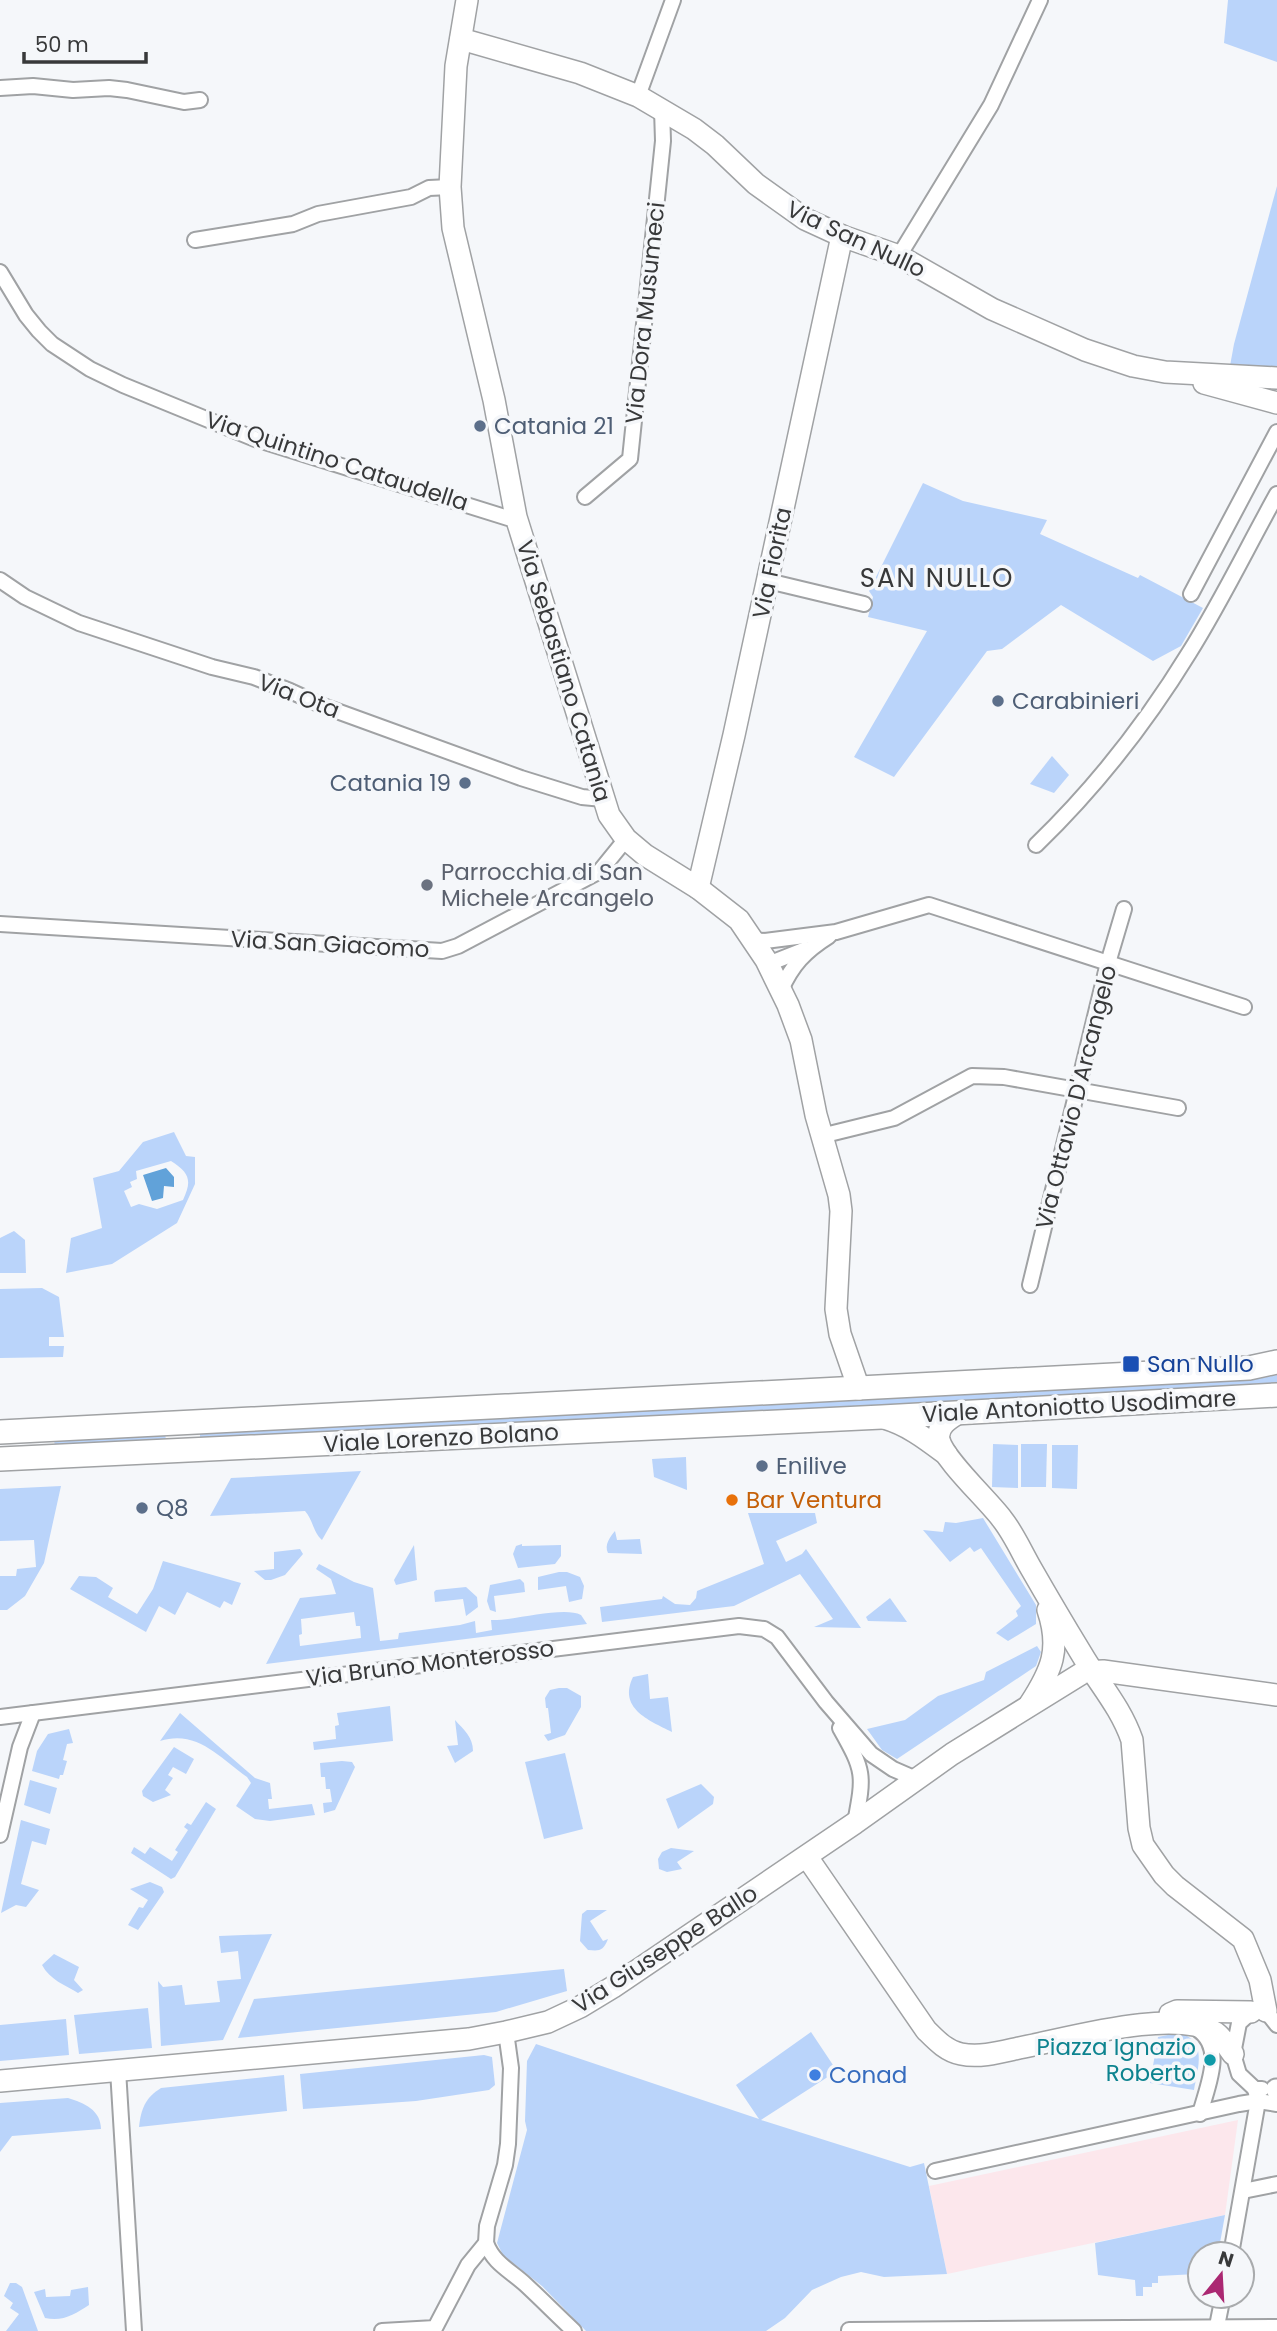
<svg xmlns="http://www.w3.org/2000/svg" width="1277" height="2331" font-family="Poppins,sans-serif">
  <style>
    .education { fill: #fce7ec }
    .green { fill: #bad4fa; fill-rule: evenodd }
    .water { fill: #61a2d9 }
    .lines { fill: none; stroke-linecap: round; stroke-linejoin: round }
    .minor-casing { stroke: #a0a2a4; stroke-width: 18 }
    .tertiary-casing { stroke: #a0a2a4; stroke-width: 23 }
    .secondary-casing { stroke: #a0a2a4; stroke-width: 24 }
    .primary-casing { stroke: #a0a2a4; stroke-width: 26 }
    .minor { stroke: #fff; stroke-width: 14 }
    .tertiary { stroke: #fff; stroke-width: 19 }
    .secondary { stroke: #fff; stroke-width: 21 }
    .primary { stroke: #fff; stroke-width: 23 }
    .service-dot { fill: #5c6f8a; stroke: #f5f7fa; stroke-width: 2.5 }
    .worship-dot { fill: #6b7280; stroke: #f5f7fa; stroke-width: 2.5 }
    .transit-dot { fill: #1a4fb4; stroke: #f5f7fa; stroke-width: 2.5 }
    .food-dot { fill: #e8710a; stroke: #f5f7fa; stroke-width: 2.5 }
    .culture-dot { fill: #0f9aa8; stroke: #f5f7fa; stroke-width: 2.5 }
    .shop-dot { fill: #3f7fe0; stroke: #f5f7fa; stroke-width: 2.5 }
    .labels { text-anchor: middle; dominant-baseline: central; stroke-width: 7; stroke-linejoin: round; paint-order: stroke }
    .street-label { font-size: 23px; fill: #38393a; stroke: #f5f7fa }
    .service-label { font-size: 23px; fill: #4e5e75; stroke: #f5f7fa; text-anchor: start }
    .worship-label { font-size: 23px; fill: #5b616d; stroke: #f5f7fa; text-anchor: start }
    .transit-label { font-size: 23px; fill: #164399; stroke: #f5f7fa; text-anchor: start }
    .food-label { font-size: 23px; fill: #c56008; stroke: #f5f7fa; text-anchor: start }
    .culture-label { font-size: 23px; fill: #0d838f; stroke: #f5f7fa; text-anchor: end }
    .shop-label { font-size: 23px; fill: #366cbe; stroke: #f5f7fa; text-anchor: start }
    .quarter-label { font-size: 26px; letter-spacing: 2px; fill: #38393a; stroke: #f5f7fa }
  </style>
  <rect width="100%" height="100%" fill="#f5f7fa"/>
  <polygon class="education" points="1238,2120 1225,2215 947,2274 929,2186"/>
  <g class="green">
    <polygon points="1228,0 1277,0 1277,62 1224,43"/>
    <polygon points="1277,186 1277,369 1230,366 1234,344"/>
    <polygon points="923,483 963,501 1047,520 1040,534 1138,578 1140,575 1203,608 1181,646 1153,661 1061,605 1002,649 987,651 894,777 854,757 927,631 868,617 873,597 869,591"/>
    <polygon points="1052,756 1069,775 1054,793 1030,784"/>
    <path d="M 174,1132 L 186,1156 L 195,1157 L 195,1184 L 177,1223 L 112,1264 L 66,1273 L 71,1238 L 102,1228 L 93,1178 L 119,1171 L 143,1142 ZM 171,1161 C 190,1173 192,1181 183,1200 L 157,1209 L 139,1204 L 131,1207 L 124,1191 L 132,1187 L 130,1182 L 137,1179 L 136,1171 Z"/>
    <polygon points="14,1231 25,1240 26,1273 0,1273 0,1238"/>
    <polygon points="42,1288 59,1297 64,1337 49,1337 49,1346 64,1346 63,1357 0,1358 0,1289"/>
    <polygon points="1277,1375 1277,1385 200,1439 200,1433 1257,1379"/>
    <polygon points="165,1434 166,1440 55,1446 54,1440"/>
    <polygon points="993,1444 1018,1445 1018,1488 992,1487"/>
    <polygon points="1021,1444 1047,1444 1046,1487 1021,1487"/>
    <polygon points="1052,1445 1078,1445 1077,1489 1052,1488"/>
    <polygon points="686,1457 687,1490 654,1477 652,1459"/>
    <path d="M 361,1471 L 322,1540 C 313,1532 313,1520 305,1511 L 210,1516 L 231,1478 Z"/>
    <polygon points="61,1486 44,1563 25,1596 7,1610 0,1610 0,1576 16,1576 17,1569 36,1567 34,1540 0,1541 0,1489"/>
    <polygon points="748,1513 815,1513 817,1523 776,1541 786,1562 802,1554 806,1549 861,1628 814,1627 833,1619 800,1574 734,1606 602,1622 600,1607 662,1599 663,1596 675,1604 690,1605 696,1598 697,1591 764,1564"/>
    <polygon points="983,1518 1036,1605 1036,1624 1008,1641 996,1633 1018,1616 1016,1611 1021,1606 981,1548 974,1552 970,1547 950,1562 923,1530 943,1532 945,1522 956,1523"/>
    <path d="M 615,1531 L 617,1540 L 640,1539 L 642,1554 L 608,1553 C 604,1545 610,1537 615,1531 Z"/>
    <polygon points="522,1544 522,1546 561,1545 561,1556 555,1564 518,1568 513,1554 516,1546"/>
    <polygon points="414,1545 417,1580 396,1585 394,1580"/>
    <polygon points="300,1549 303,1554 285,1575 271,1580 265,1580 254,1571 274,1569 274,1552"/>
    <polygon points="163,1561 241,1583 232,1605 224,1601 220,1608 187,1592 175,1615 159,1606 146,1632 70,1589 79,1576 96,1577 113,1588 108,1597 137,1614 153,1589"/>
    <path d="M 319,1564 L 354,1582 L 373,1588 L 380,1641 L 398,1639 L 399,1633 L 460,1625 L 475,1621 L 476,1633 L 492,1630 L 491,1620 C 514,1621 563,1606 581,1615 L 587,1624 L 266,1664 L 300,1598 L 336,1594 L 331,1579 L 316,1569 ZM 354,1612 L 356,1626 L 360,1626 L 361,1638 L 300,1646 L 299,1635 L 302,1634 L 301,1619 Z"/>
    <polygon points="559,1572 567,1572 580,1577 584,1586 582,1599 569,1602 566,1586 538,1590 538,1577"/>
    <polygon points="520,1579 524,1583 525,1592 494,1596 496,1612 490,1610 487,1601 490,1585"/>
    <polygon points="466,1587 477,1597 478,1607 466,1616 463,1599 435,1602 434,1592 436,1590"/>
    <polygon points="890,1598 907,1622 868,1621 866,1617"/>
    <polygon points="1037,1646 1041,1652 1036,1666 897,1759 882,1750 867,1729 905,1720 938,1696 984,1680 986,1672"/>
    <path d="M 648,1674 L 650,1699 L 668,1697 L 672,1732 C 648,1720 618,1708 633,1677 Z"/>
    <polygon points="559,1688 567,1688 581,1696 581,1707 565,1735 548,1741 544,1735 551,1733 548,1708 546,1708 545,1698 550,1690"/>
    <polygon points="390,1706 393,1741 314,1750 313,1742 336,1739 335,1726 339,1725 337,1713"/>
    <path d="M 180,1713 L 255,1778 L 270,1783 L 272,1799 L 268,1799 L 269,1809 L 312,1804 L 315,1815 L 270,1821 L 255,1819 L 236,1806 L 251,1783 L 247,1777 C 220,1758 197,1729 160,1741 Z"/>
    <path d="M 455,1720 C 464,1730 473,1737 473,1751 L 455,1763 L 447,1746 L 458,1745 Z"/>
    <polygon points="69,1729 73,1743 67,1744 63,1760 67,1761 63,1775 60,1775 59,1779 32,1771 37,1751 48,1734"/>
    <polygon points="174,1747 194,1759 186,1774 173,1767 168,1775 173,1778 165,1790 171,1795 153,1802 143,1796 142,1791"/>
    <polygon points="565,1753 583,1829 544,1839 525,1762"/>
    <polygon points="342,1761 352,1762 355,1767 335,1810 324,1813 323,1803 332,1802 330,1789 326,1789 325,1777 321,1777 320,1763"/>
    <polygon points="30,1780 57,1788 50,1814 24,1805"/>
    <polygon points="701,1784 714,1797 713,1804 678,1829 666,1799"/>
    <polygon points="206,1802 216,1809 175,1877 171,1879 131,1853 134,1847 145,1854 150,1847 172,1861 178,1852 175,1850 188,1830 184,1827 187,1823 191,1825"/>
    <polygon points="21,1820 50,1829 46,1845 32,1841 21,1884 39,1890 26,1907 16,1905 1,1913"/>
    <polygon points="671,1848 694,1851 677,1862 682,1869 667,1872 659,1869 658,1859 662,1852"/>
    <polygon points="150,1882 162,1887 164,1892 138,1930 128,1925 139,1907 143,1908 148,1900 130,1889"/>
    <path d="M 587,1910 L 607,1910 L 590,1921 L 603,1941 L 608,1939 C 603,1951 600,1951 588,1950 L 580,1941 L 582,1914 Z"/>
    <polygon points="272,1934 223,2040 161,2046 158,1981 163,1987 182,1985 185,2005 220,2002 217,1981 241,1979 238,1951 221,1953 219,1936"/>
    <path d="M 54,1954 L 79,1967 L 74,1980 L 83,1990 L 78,1993 C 65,1985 50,1980 42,1965 Z"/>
    <polygon points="564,1969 567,1991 496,2012 238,2038 254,1999"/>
    <polygon points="148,2008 152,2048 79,2054 74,2015"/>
    <polygon points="66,2019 69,2055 0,2061 0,2025"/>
    <polygon points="811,2032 837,2071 761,2120 910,2167 924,2163 947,2274 884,2277 861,2272 841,2277 812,2290 785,2318 766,2331 586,2331 542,2286 503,2255 497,2243 527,2130 525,2121 527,2061 536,2044 759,2119 736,2085"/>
    <path d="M 1178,2033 C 1208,2039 1198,2068 1194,2090 L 1150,2083 L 1158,2037 Z"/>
    <polygon points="484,2055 492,2057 495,2085 489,2090 416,2101 303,2109 300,2074"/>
    <path d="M 284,2075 L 287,2111 L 139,2127 C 141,2109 145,2098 161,2088 Z"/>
    <path d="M 68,2098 C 84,2103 101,2110 101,2129 L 12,2136 L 0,2152 L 0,2103 Z"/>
    <polygon points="1225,2215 1218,2254 1200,2254 1197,2274 1158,2276 1158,2283 1152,2283 1152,2287 1143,2287 1143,2296 1136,2296 1135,2280 1098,2275 1095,2243"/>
    <polygon points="16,2283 22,2287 38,2331 6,2331 19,2314 10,2308 13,2303 4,2296 10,2283"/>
    <path d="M 88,2287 L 89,2305 C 75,2314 63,2322 45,2318 L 34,2292 L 45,2289 L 46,2297 L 70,2296 L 71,2290 Z"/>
  </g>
  <polygon class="water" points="166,1168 174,1177 174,1187 164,1186 163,1198 152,1201 143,1175"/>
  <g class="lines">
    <g class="minor-casing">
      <g id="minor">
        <polyline points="0,88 33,86 73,90 109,88 127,90 184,102 200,100"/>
        <polyline points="638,96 673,0"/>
        <polyline points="195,240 293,224 318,214 411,197 429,188 450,187"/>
        <polyline points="899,256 991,105 1040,0"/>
        <polyline points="0,272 26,315 39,331 52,344 90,369 123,385 255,439 508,518 516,517"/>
        <polyline points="585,497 630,459 663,141 662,109"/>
        <polyline points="0,580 25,597 79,623 212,667 254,677 290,691 323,706 521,778 582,797 603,799"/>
        <polyline points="768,581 864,604"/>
        <polyline points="1191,594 1277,432"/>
        <path d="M 1036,845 C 1095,788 1146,723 1189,653 C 1221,602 1248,546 1277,494"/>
        <polyline points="0,924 442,951 458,946 600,871 626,839"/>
        <polyline points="753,940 765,941 836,932 929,905 1244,1007"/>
        <polyline points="768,964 806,949"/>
        <path d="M 781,990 C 792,965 805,951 829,936"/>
        <polyline points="821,1136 894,1118 972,1076 1004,1077 1178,1108"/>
        <polyline points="1030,1285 1108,963 1124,909"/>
        <polyline points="0,1717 739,1626 764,1629 777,1637 826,1702 871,1754 893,1769 916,1779"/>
        <path d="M 840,1728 C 865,1772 864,1775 855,1823"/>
        <polyline points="0,1835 20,1747 33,1713"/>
        <path d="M 1197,2029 C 1226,2048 1207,2086 1200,2114"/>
        <polyline points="118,2070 134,2331"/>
        <polyline points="1262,2089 1255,2089 1239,2074 1233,2054 1239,2023 1251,2012 1266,2011 1277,2025"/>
        <polyline points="935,2171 1239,2104 1258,2101 1277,2104"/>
        <polyline points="1243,2191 1277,2184"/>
        <path d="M 486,2243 C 494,2264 510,2270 526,2285 C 542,2300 558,2316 574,2331"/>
        <polyline points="1231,2254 1258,2101 1255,2089"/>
        <polyline points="849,2330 1277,2327"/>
        <polyline points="382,2331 435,2328 468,2265 486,2243 487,2226 505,2165 508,2144 511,2068 506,2032"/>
        <polyline points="1216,2331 1223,2296"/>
      </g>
    </g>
    <g class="tertiary-casing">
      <polyline id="tertiary" points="1276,2089 1277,2091"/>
    </g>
    <g class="secondary-casing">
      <g id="secondary">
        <polyline points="467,0 456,66 450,187 453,228 494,400 516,517 609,815 626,839 645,855 698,888 739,920 766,960 788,1005 801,1040 816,1115 839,1195 841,1211 836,1309 840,1334 859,1389"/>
        <polyline points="461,39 580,73 638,96 694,129 715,145 756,184 805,219 842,236 899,256 992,309 1085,350 1133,366 1165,372 1277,378"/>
        <polyline points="1204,383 1277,403"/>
        <polyline points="698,888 734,735 842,236"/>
        <path d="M 960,1412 C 950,1418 936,1426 939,1440 C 944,1460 988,1500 1002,1519 C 1014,1534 1022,1553 1032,1570 C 1048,1598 1064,1625 1081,1653 C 1099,1684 1120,1706 1132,1740 L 1139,1828 L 1143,1845 L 1164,1875 L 1175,1886 L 1243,1939 L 1260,1980 L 1266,2011"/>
        <path d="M 884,1418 C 908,1425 926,1439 946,1454"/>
        <path d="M 1030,1704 C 1052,1670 1061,1649 1048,1610"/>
        <path d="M 807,1857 L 926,2030 C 936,2040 946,2051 961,2054 C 980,2058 1001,2052 1019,2048 C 1067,2039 1174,2007 1216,2033 C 1223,2038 1228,2048 1233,2054"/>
        <polyline points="1170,2014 1177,2011 1251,2012"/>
        <polyline points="0,2081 469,2039 506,2032 548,2022 580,2007 613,1987 855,1823 952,1754 1084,1672 1103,1671 1277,1695"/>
      </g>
    </g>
    <g class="primary-casing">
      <g id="primary">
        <polyline points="0,1432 1249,1368 1277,1362"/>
        <polyline points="0,1459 882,1417 1277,1395"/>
      </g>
    </g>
    <use href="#minor" class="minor"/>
    <use href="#tertiary" class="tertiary"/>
    <use href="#secondary" class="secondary"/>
    <use href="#primary" class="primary"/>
  </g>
  <g class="service-dot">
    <circle cx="480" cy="426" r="7"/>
    <circle cx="998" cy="701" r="7"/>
    <circle cx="465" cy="783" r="7"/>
    <circle cx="762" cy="1466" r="7"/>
    <circle cx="142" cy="1508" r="7"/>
  </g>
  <circle class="worship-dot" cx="427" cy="885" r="7"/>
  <rect class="transit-dot" x="1122" y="1355" width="18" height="18" rx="3.5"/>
  <circle class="food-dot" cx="732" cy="1500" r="7"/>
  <circle class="culture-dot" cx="1210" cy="2060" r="7"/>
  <circle class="shop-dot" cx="815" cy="2075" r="7"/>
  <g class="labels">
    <g class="street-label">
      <text transform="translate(856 239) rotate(25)">Via San Nullo</text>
      <text transform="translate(645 313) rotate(-84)">Via Dora Musumeci</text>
      <text transform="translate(337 461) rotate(18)">Via Quintino Cataudella</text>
      <text transform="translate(772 563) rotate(-78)">Via Fiorita</text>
      <text transform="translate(564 671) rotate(73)">Via Sebastiano Catania</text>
      <text transform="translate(299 696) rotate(21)">Via Ota</text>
      <text transform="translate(330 944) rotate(3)">Via San Giacomo</text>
      <text transform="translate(1076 1097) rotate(-76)">Via Ottavio D'Arcangelo</text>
      <text transform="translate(1079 1406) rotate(-3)">Viale Antoniotto Usodimare</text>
      <text transform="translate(441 1438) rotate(-3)">Viale Lorenzo Bolano</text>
      <text transform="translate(430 1663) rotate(-7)">Via Bruno Monterosso</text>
      <text transform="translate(665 1949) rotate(-33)">Via Giuseppe Ballo</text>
    </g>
    <g class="service-label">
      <text x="494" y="426">Catania 21</text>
      <text x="1012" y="701">Carabinieri</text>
      <text x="451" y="783" text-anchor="end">Catania 19</text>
      <text x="776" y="1466">Enilive</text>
      <text x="156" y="1508">Q8</text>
    </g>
    <g class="worship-label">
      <text x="441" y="872">Parrocchia di San<tspan x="441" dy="26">Michele Arcangelo</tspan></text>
    </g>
    <g class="transit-label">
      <text x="1147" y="1364">San Nullo</text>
    </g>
    <g class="food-label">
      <text x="746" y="1500">Bar Ventura</text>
    </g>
    <g class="culture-label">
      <text x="1196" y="2047">Piazza Ignazio<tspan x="1196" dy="26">Roberto</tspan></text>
    </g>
    <g class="shop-label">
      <text x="829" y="2075">Conad</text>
    </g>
    <g class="quarter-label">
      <text x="937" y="578">SAN NULLO</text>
    </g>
  </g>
  <g transform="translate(1221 2275) rotate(18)"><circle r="33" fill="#f5f7fa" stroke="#a9abad" stroke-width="2"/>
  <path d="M0-5L12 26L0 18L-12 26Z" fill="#ab2872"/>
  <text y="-10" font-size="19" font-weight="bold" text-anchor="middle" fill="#38393a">N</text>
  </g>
  <path d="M24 52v10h122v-10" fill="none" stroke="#38393a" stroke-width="3.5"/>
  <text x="35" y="52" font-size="21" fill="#38393a" stroke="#f5f7fa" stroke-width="5" paint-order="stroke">50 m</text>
</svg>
